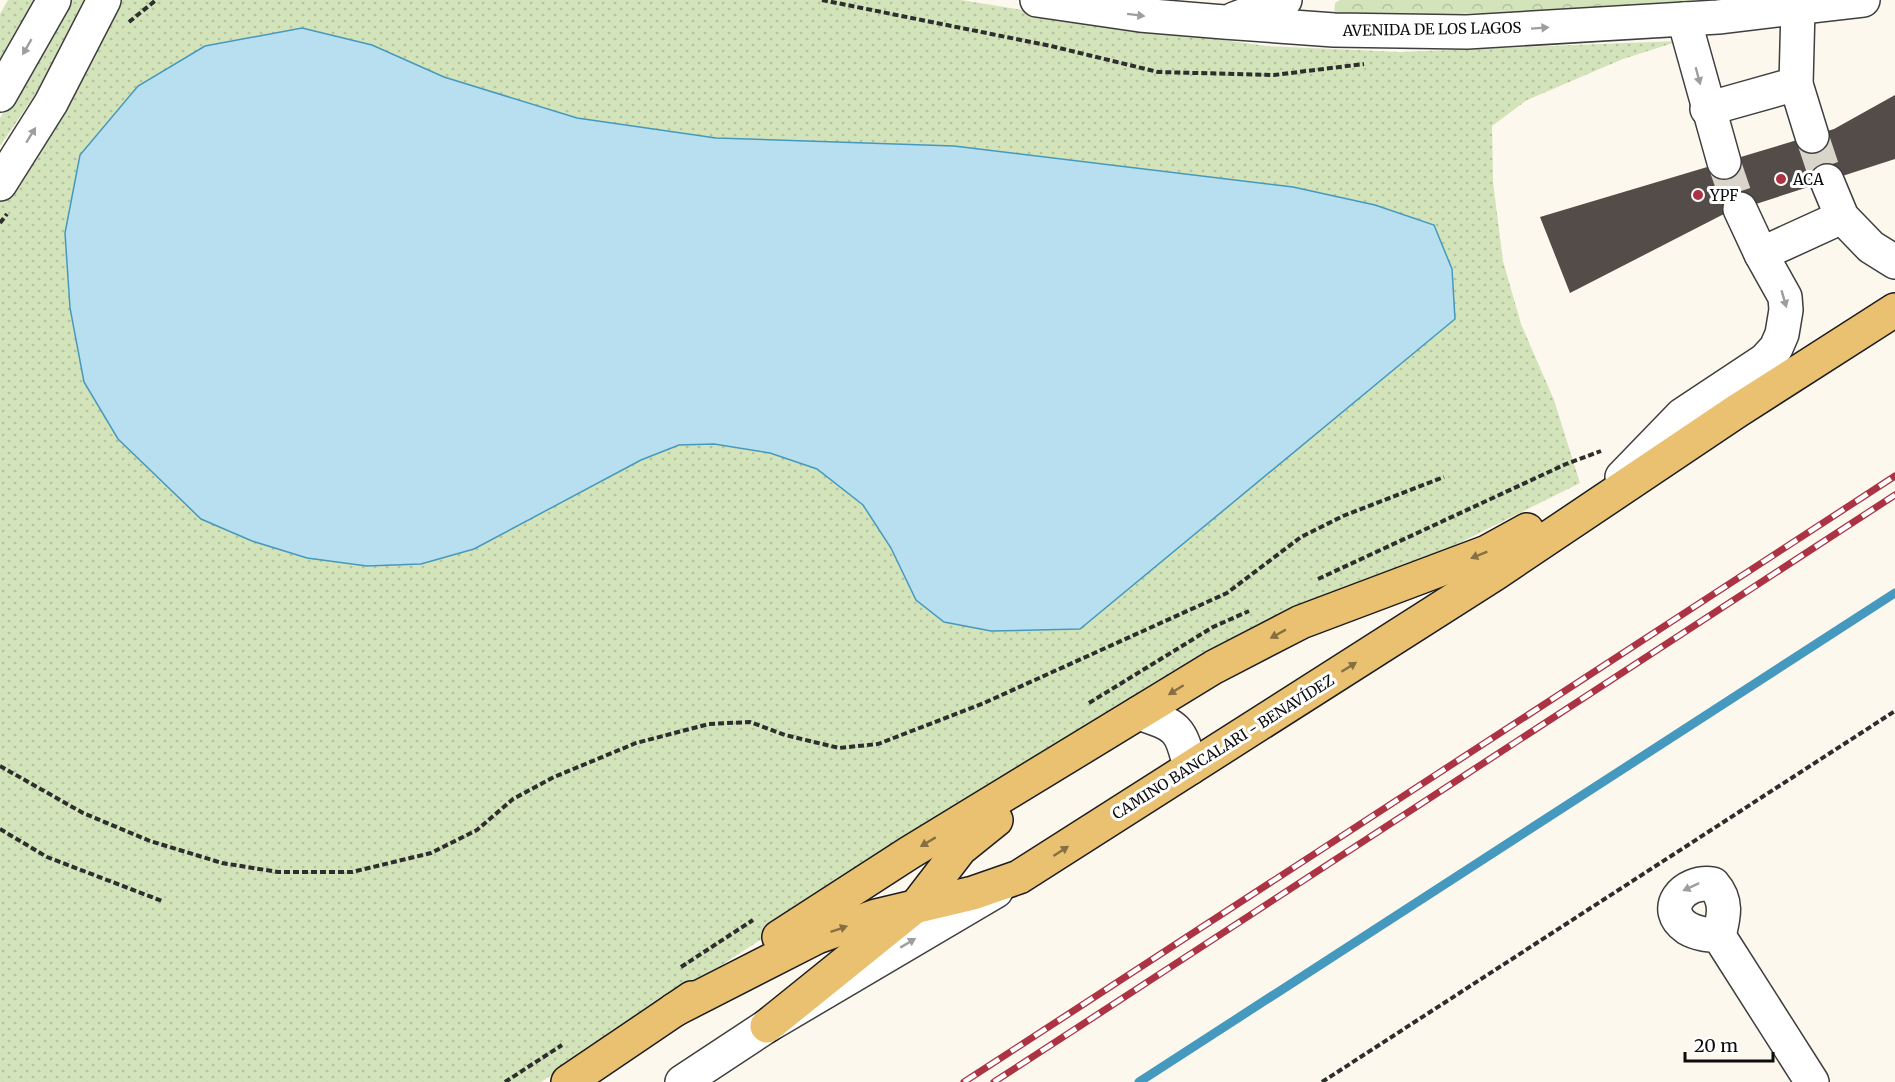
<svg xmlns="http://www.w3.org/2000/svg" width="1895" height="1082" font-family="Merriweather,serif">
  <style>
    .grass { fill: url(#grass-dots); fill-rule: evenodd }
    .park { fill: url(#park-crowns) }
    .water { fill: #b7dfef; stroke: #4699be; stroke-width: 1.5 }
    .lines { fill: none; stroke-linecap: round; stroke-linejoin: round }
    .stream { stroke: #4699be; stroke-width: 9 }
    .building { fill: #534c49 }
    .minor-tunnel { stroke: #d9d5cb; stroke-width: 33; stroke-dasharray: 33 16; stroke-linecap: butt }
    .minor-casing { stroke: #3f3f3f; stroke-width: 36 }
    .major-casing { stroke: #1d1d1d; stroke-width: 36 }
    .path { stroke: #2e2e2e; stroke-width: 4; stroke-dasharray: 6 3; stroke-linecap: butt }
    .minor { stroke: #fff; stroke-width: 33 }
    .major { stroke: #eac170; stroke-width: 33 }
    .rail-casing { stroke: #ac3344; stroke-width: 7 }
    .rail { stroke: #fff; stroke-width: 4.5; stroke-dasharray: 14; stroke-linecap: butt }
    .oneway { fill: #9e9e9e }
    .oneway2 { fill: #867043 }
    .poi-dot { fill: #ac3344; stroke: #fff; stroke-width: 2 }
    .labels { text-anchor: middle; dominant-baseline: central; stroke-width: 6; stroke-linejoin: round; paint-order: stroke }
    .street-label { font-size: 15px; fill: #0c0c0c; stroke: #fff }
    .poi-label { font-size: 15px; fill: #0c0c0c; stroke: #fff; text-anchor: start }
  </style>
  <defs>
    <pattern id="grass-dots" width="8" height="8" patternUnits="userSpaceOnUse" patternTransform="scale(1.5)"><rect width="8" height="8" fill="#d3e3ba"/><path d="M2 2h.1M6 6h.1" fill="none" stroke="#b4c29f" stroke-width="1.8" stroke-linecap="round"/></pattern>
    <pattern id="park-crowns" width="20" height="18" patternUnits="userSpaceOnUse" patternTransform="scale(1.5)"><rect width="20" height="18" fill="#d3e3ba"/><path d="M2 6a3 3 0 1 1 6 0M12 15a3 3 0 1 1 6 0" fill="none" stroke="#b4c29f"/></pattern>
  </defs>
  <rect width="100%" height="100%" fill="#fdf8ed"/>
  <g class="grass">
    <polygon points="8,0 39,0 0,68 0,14"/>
    <polygon points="69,0 87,0 34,96 0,146 0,118"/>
    <path d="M 116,0 L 961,0 L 1128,27 L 1267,46 L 1400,52 L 1679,41 L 1623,59 L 1527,100 L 1492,126 L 1493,182 L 1503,261 L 1521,324 L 1554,400 L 1580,483 L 1441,552 L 771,933 L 541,1082 L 0,1082 L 0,197 ZM 372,45 L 444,77 L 577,118 L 716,138 L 1293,187 L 1375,205 L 1434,225 L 891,548 L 863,505 L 817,469 L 770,453 L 714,444 L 679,445 L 641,460 L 474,549 L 421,564 L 307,558 L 252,541 L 201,519 L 118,439 L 84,382 L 70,308 L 65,233 Z"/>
  </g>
  <polygon class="park" points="1340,0 1722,0 1540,12 1334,16 1335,3"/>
  <polygon class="water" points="302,28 372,45 444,77 577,118 716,138 954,146 1293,187 1375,205 1434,225 1452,269 1455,319 1080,629 991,631 944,622 916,600 891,548 863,505 817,469 770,453 714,444 679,445 641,460 474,549 421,564 367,566 307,558 252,541 201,519 118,439 84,382 70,308 65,233 80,155 138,86 205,46"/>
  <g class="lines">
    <polyline class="stream" points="1139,1082 1895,593"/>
  </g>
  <polygon class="building" points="1895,95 1895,159 1722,215 1570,293 1540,217 1834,129"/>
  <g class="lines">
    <g class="minor-tunnel">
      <polyline points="1812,136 1827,181"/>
      <polyline points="1724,162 1740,209"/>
    </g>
    <g class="minor-casing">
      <g id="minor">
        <polyline points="1037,0 1140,15 1224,22 1334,30 1467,32 1718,17 1863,0"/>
        <polyline points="1798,8 1796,84 1812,136"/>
        <polyline points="1234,19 1285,0"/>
        <polyline points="1684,19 1724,162"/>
        <polyline points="0,95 54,0"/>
        <polyline points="1707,109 1796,84"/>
        <polyline points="1827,181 1842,217 1871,247 1895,262"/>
        <polyline points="0,184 51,103 104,0"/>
        <polyline points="1761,254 1842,217"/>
        <polyline points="1622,477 1682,415 1765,360 1776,348 1782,334 1786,310 1785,297 1761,254 1740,209"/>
        <path d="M 1139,713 C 1177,726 1181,727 1190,768"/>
        <path d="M 1719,936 C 1724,916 1728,901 1713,884 C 1682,880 1660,910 1687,928 C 1697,934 1708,935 1719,936 L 1812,1082"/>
        <polyline points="682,1082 767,1026 996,891"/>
      </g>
    </g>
    <g class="major-casing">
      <g id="major">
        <polyline points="779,937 909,853 1214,667 1301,622 1487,552 1527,530"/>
        <polyline points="674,1010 817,937 876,916 973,893 1019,877 1496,573 1737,411 1895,310"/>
        <polyline points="767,1026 917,905 960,849 996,820"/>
        <polyline points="568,1082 692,998"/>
      </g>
    </g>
    <g class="path">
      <polyline points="822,0 1051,46 1158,72 1274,75 1364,64"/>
      <polyline points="129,22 156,0"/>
      <polyline points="0,223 7,214"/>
      <polyline points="1318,579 1566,464 1601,451"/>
      <polyline points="1089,703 1213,627 1249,611"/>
      <polyline points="0,766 83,813 150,841 222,863 278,872 352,872 431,853 477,830 513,799 554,777 636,743 709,724 750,722 785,735 839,748 878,744 984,703 1227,593 1301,537 1343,516 1444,477"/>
      <polyline points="0,829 47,857 162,901"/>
      <polyline points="681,967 753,920"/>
      <polyline points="505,1082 562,1045"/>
      <polyline points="1322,1082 1895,711"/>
    </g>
    <use href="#minor" class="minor"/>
    <use href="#major" class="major"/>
    <g class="rail-casing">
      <g id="rail">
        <polyline points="964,1082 1895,476"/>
        <polyline points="994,1082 1895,495"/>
      </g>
    </g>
    <use href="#rail" class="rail"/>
  </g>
  <defs><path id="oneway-solid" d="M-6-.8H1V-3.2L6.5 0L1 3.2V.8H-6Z" transform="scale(1.5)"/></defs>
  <g class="oneway">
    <use href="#oneway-solid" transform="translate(1136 15) rotate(7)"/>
    <use href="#oneway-solid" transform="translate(1540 28) rotate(-4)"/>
    <use href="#oneway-solid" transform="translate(27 47) rotate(120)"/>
    <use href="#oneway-solid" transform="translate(1698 76) rotate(75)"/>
    <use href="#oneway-solid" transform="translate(31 135) rotate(-58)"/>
    <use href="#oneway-solid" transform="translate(1784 299) rotate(74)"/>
    <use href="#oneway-solid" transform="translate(1691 887) rotate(155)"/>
    <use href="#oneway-solid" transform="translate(908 943) rotate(-31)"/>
  </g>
  <g class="oneway2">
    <use href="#oneway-solid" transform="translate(1479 555) rotate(158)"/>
    <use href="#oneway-solid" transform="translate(1278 634) rotate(151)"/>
    <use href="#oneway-solid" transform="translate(1349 667) rotate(-32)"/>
    <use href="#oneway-solid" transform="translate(1176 690) rotate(148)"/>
    <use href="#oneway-solid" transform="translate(928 842) rotate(149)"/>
    <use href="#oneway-solid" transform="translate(1061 851) rotate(-33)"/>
    <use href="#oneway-solid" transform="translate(839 929) rotate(-19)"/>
  </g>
  <g class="poi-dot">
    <circle cx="1781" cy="179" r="6"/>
    <circle cx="1698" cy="195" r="6"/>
  </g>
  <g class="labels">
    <g class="street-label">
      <text transform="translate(1432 29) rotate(-1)">AVENIDA DE LOS LAGOS</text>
      <text transform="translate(1223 747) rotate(-32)">CAMINO BANCALARI - BENAVÍDEZ</text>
    </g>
    <g class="poi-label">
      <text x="1793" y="179">ACA</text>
      <text x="1710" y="195">YPF</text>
    </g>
  </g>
  <path d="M1685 1052v9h88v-9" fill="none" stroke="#0c0c0c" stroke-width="3"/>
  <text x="1694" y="1052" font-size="18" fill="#0c0c0c" stroke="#ffffff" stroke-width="4.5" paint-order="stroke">20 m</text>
</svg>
